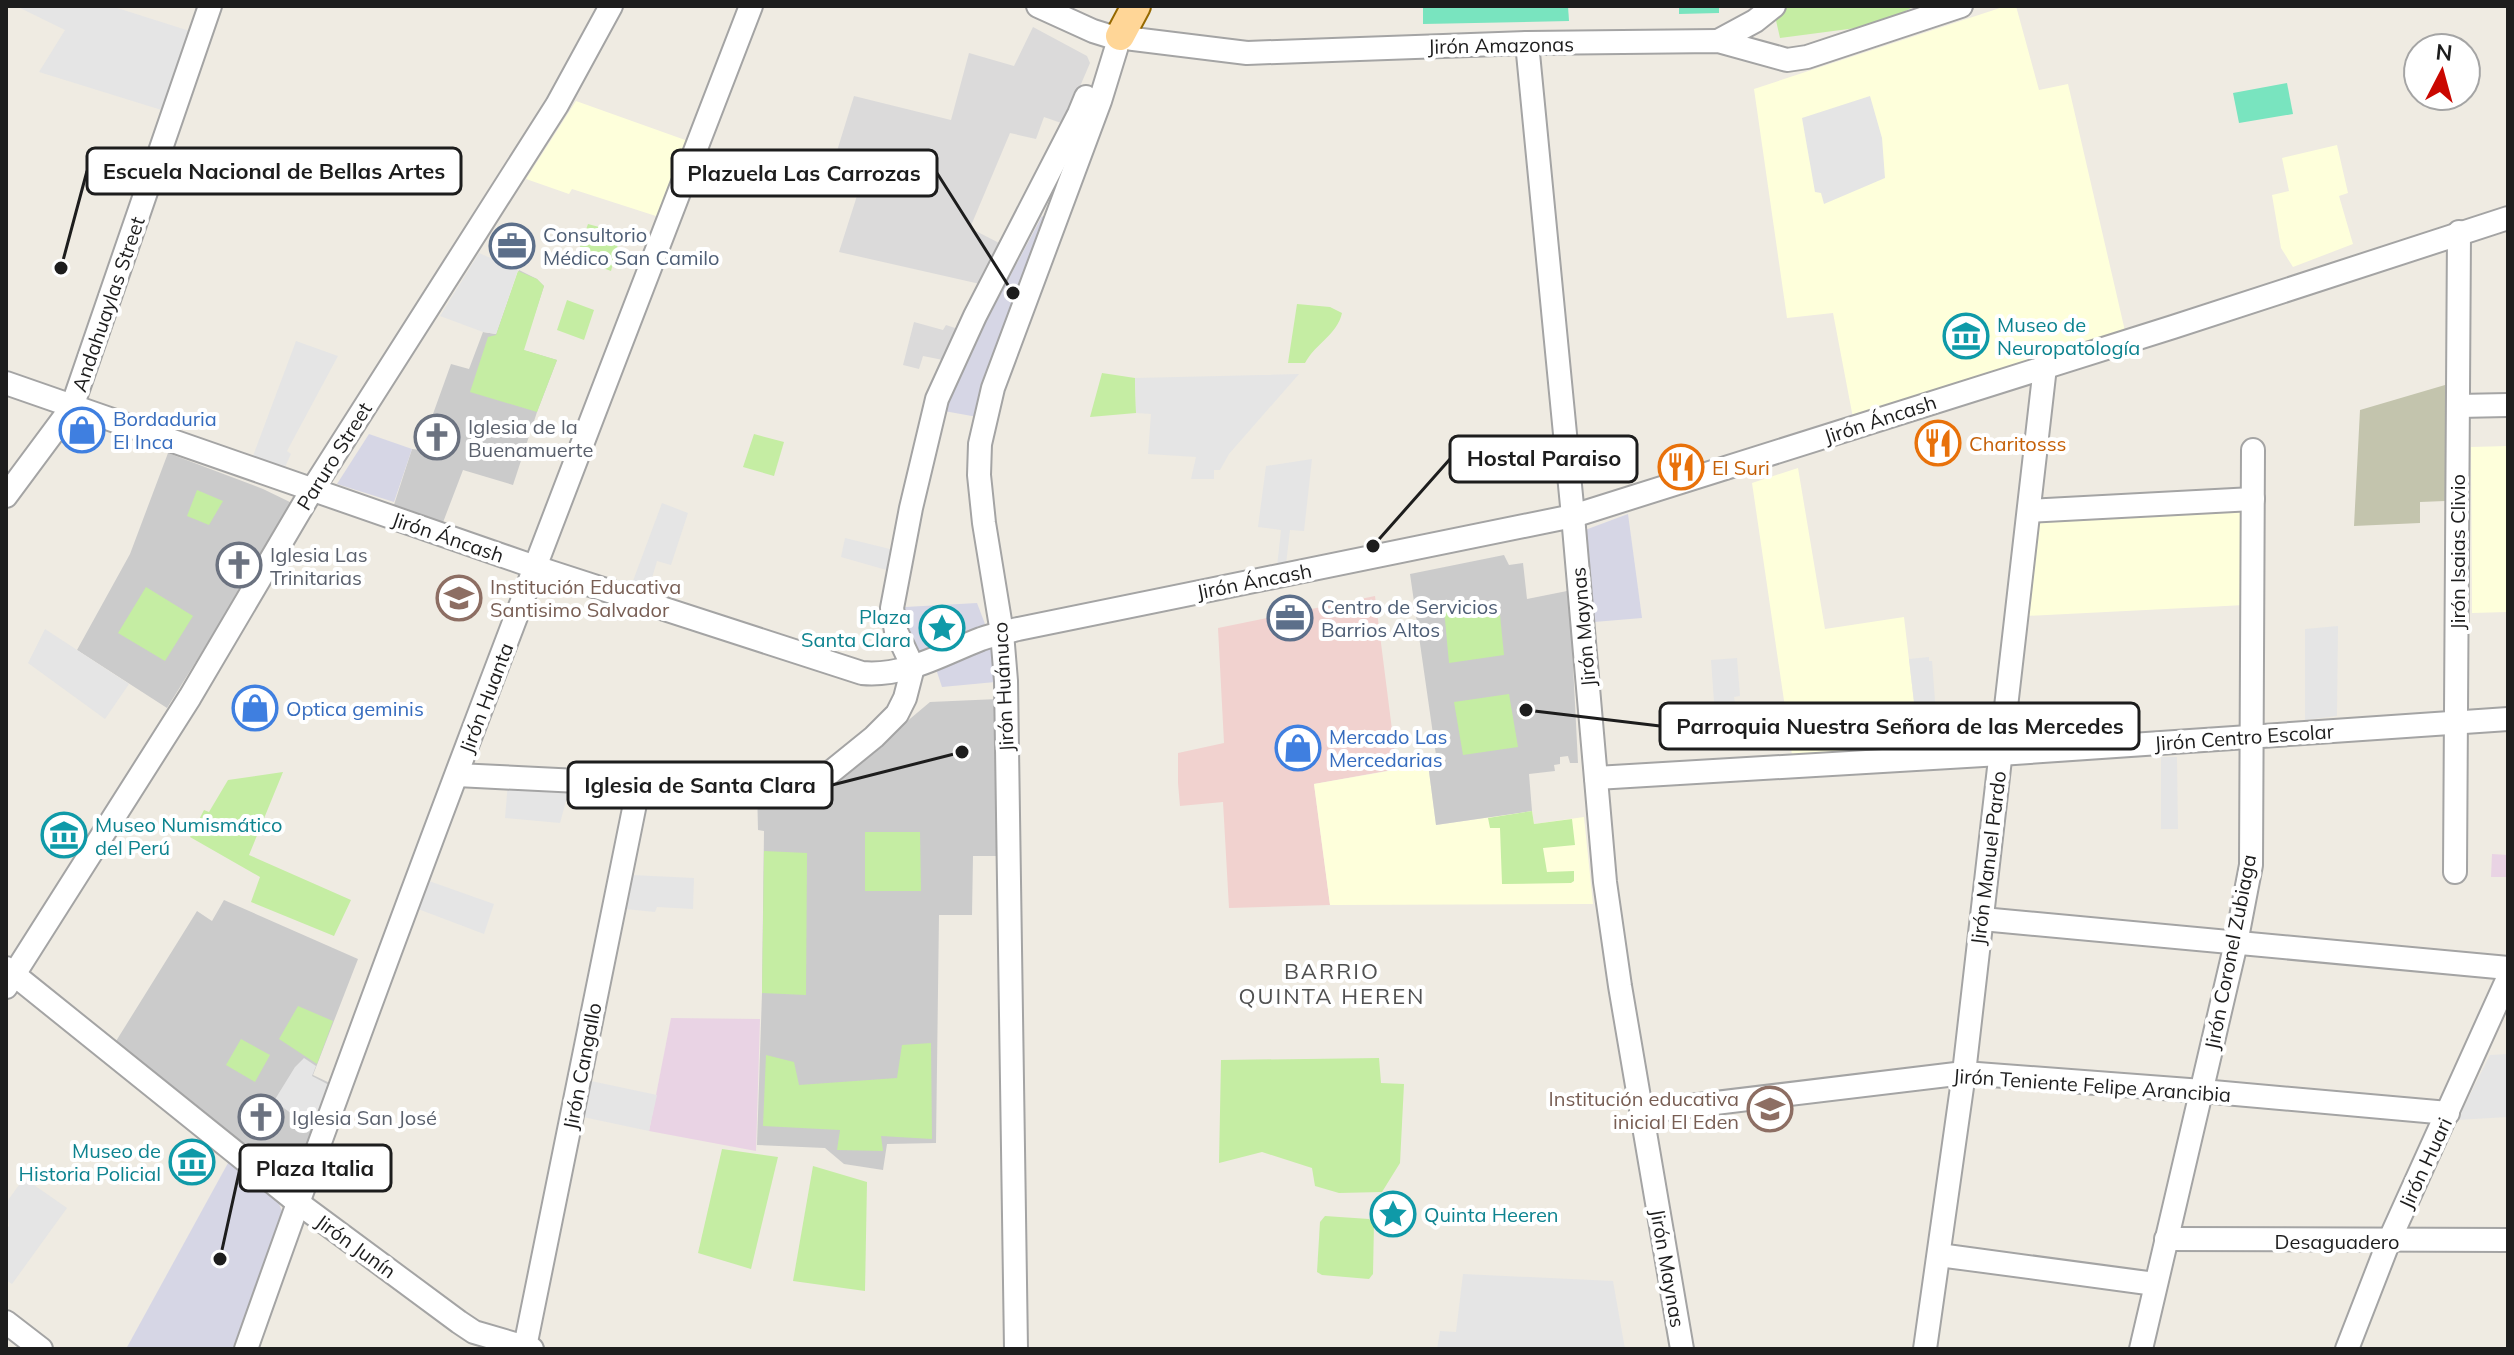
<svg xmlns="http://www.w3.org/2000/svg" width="2514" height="1355" font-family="Mulish,sans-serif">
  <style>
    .residential { fill: #dbdada }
    .commercial { fill: #f1d2cf }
    .industrial { fill: #e9d3e4 }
    .education { fill: #feffdb }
    .religious { fill: #cbcbcb }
    .construction { fill: #c3c4ad }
    .grass { fill: #c5eda3 }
    .pitch { fill: #79e4bf }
    .parking { fill: #e5e5e5 }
    .plaza { fill: #d6d6e5 }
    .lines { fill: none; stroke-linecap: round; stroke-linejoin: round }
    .minor-casing { stroke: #a4a4a4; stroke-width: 26 }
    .major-casing { stroke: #966900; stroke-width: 32 }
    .minor { stroke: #fff; stroke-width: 22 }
    .major { stroke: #ffd697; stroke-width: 28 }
    .labels { text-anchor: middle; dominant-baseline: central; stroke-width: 8; stroke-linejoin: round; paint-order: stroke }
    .street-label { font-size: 20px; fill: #1d1d1d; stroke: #fff }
    .service-label { font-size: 20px; fill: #4e5e75; stroke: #fff; text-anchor: start }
    .culture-label { font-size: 20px; fill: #0d838f; stroke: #fff; text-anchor: start }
    .shop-label { font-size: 20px; fill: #366cbe; stroke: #fff; text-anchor: start }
    .worship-label { font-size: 20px; fill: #5b616d; stroke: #fff; text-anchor: start }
    .food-label { font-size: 20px; fill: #c56008; stroke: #fff; text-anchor: start }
    .education-label { font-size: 20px; fill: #785e54; stroke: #fff; text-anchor: start }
    .neighbourhood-label { font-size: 22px; letter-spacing: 2px; fill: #505050; stroke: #fff }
    .leader { fill: none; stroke: #1d1d1d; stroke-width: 3 }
    .callout-dot { fill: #1d1d1d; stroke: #fff; stroke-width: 3 }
    .callout { fill: #fff; stroke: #1d1d1d; stroke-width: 3 }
    .callout-label { font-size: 22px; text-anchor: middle; font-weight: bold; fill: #1d1d1d }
  </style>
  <rect width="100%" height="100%" fill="#efebe2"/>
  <g class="residential">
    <polygon points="1033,27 1087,56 1090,63 1064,124 1044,117 1036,139 1010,133 970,228 1003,245 980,284 839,252 863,177 832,167 854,96 951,120 969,53 1014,66"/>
    <polygon points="914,322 943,330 946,325 958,329 943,360 923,356 919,369 903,365"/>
  </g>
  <polygon class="commercial" points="1375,596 1397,769 1314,784 1330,905 1229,908 1223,802 1180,806 1178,783 1178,753 1224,743 1218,628"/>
  <g class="industrial">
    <polygon points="2492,854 2508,855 2508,877 2491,877"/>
    <polygon points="671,1018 760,1019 756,1151 649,1131"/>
  </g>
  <g class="education">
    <polygon points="2006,6 2016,6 2039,90 2068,84 2125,331 1853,418 1833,313 1787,318 1754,89"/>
    <polygon points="576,101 688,141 659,217 572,189 569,194 526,179"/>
    <polygon points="2337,145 2348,193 2339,196 2353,244 2293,267 2281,248 2272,195 2289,191 2282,158"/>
    <polygon points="2508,446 2508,612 2472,613 2471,447"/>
    <polygon points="1798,468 1825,629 1904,617 1919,745 1792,755 1752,483"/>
    <polygon points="2240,504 2245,605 2026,616 2038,516"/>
    <polygon points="1428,764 1436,825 1532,811 1534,824 1584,817 1593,904 1330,905 1314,784"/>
  </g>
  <g class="religious">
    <polygon points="519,270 537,279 544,286 523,350 557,360 537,412 513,485 463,470 442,525 393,508 412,449 420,450 451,364 469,369 483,332 496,334"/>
    <polygon points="168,453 263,489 294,504 167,708 77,650 130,554"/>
    <polygon points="1504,555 1509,565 1523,563 1527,599 1567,591 1572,645 1578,763 1570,763 1568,756 1560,757 1560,764 1554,765 1555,771 1529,774 1532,811 1436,825 1428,764 1437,762 1410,574"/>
    <polygon points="998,699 1002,856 973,856 972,915 939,915 936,1143 887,1144 883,1170 844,1164 825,1148 757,1145 762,993 764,831 758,830 757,788 835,782 930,702"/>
    <polygon points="224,900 358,959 313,1075 332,1084 297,1179 284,1185 113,1046 197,911 212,921"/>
  </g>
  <polygon class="construction" points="2445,385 2445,501 2420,502 2420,523 2354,526 2360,410"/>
  <g class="grass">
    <polygon points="1789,6 1915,6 1879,25 1780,38 1775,16"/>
    <polygon points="588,224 621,233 611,271 576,258"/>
    <polygon points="518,271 537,279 544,286 524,350 557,360 537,412 470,392 488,337 496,335"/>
    <polygon points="567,300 594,310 584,340 557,330"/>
    <path d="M 1297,304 L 1330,307 L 1342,313 C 1337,335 1316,343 1305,363 L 1288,363 Z"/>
    <polygon points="1102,373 1135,378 1136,413 1090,417"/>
    <polygon points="754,434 784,442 774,476 743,467"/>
    <polygon points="197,490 223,501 209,525 187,516"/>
    <polygon points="146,587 193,616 165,661 118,633"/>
    <polygon points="1499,605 1504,655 1449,663 1444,609"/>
    <polygon points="1509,694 1518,747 1463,755 1454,702"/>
    <polygon points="283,772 249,855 351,900 334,936 251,902 260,877 190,837 204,810 209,812 228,780"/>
    <polygon points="1532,811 1534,824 1572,819 1575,845 1543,848 1547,872 1574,871 1574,881 1571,883 1502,884 1500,828 1490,828 1488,818"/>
    <polygon points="865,832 920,832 921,891 865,891"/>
    <polygon points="764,851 807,853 806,995 762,993"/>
    <polygon points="298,1006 333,1021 317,1064 279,1039"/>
    <polygon points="241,1039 270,1055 255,1082 226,1065"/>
    <polygon points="931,1043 932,1139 881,1136 883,1151 837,1150 840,1130 763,1126 766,1055 794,1062 799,1085 897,1078 902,1045"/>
    <polygon points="1379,1058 1381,1083 1404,1084 1400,1163 1382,1192 1339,1193 1315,1186 1312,1168 1262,1152 1219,1163 1221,1060"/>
    <polygon points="722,1149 778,1157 751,1269 698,1253"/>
    <polygon points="813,1166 867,1182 865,1291 793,1281"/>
    <polygon points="1325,1216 1369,1219 1374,1223 1373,1274 1369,1279 1322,1275 1317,1272 1320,1222"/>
  </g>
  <g class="pitch">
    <polygon points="1423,6 1568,6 1569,21 1423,24"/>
    <polygon points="1679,6 1719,6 1719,13 1679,14"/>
    <polygon points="2287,83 2293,114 2239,123 2233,93"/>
  </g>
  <g class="parking">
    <polygon points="16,6 111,6 196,33 168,112 39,72 65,30"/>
    <polygon points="1870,96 1882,138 1885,178 1824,204 1821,193 1815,192 1802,118"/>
    <polygon points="479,253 518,270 496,334 483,332 440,316"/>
    <polygon points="296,341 338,356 287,451 291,454 285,467 253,456"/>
    <polygon points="1299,374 1229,454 1220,470 1214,470 1214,479 1191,479 1196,457 1148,454 1151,414 1136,413 1135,378"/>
    <polygon points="1312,459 1304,531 1290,530 1286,564 1277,567 1281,530 1258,527 1266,466"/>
    <polygon points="662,503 688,513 671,565 657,561 647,595 630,589"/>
    <polygon points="845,538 894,550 890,571 841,557"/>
    <polygon points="2338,626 2337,716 2305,720 2305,629"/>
    <polygon points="45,629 129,684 105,719 28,663"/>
    <polygon points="1929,657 1929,661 1932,661 1936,715 1927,716 1929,732 1925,733 1926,745 1919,745 1909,659"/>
    <polygon points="1737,658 1740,696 1734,697 1737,714 1715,716 1711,660"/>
    <polygon points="2161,757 2177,757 2178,829 2161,829"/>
    <polygon points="508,782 570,786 560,823 505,818"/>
    <polygon points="632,875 694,878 693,909 657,907 655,912 625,909"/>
    <polygon points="429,881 494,904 484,934 418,909"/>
    <polygon points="2508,1054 2508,1117 2457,1120 2490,1055"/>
    <polygon points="304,1058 316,1066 312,1076 329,1085 313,1129 274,1101 295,1067"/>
    <polygon points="591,1081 657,1095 649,1131 583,1117"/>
    <polygon points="24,1178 67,1208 12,1284 6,1280 6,1230 9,1226 6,1203"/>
    <polygon points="1463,1274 1613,1281 1625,1349 1437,1349 1440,1331 1456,1332"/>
  </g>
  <g class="plaza">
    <polygon points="1042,216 1051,222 983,418 944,411 963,365"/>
    <polygon points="369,434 412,449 394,502 337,484"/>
    <polygon points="1628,514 1642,618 1594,622 1585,530"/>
    <polygon points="977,603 985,624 970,634 919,653 908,644 904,631 905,607"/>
    <polygon points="1002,633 1006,681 942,687 937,672 941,656"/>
    <polygon points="228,1163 240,1169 276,1197 282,1211 234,1349 126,1349"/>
  </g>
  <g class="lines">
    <g class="minor-casing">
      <g id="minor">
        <polyline points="1038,6 1093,31 1109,36 1247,53 1527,43 1718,41 1787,60 1807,57 1961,6"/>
        <polyline points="1718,41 1755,21 1774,6"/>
        <polyline points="1527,43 1573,516 1605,882 1620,986 1682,1349"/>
        <path d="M 6,383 L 535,567 L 862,673 C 905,677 942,654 981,639 C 993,635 1006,632 1018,629 L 1573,516 L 2173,327 L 2508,218"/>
        <polyline points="2458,406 2508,405"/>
        <polyline points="6,496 72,407 210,6"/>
        <polyline points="2029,511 2253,499"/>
        <polyline points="913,667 896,631 892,608 911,508 937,399 975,316 1079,114 1086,97"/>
        <polyline points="457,775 639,784 760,783 821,780 874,737 897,714 905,698 913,667"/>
        <polyline points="1596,778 2000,754 2508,719"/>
        <polyline points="2455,872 2459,232"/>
        <polyline points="1982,919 2508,968"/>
        <polyline points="6,968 297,1202 459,1322 474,1332 532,1349"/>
        <polyline points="6,987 190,697 312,490 557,105 611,6"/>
        <polyline points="1641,1112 1964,1073 2202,1091 2448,1113"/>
        <polyline points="2166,1239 2508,1240"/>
        <polyline points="1939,1255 2155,1284"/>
        <polyline points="6,1322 41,1349"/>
        <polyline points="525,1347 639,784"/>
        <path d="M 246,1349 C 405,898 579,452 751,6"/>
        <polyline points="1016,1349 1006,681 1002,633 984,523 979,475 980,444 993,388 1100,101 1120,36"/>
        <polyline points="1925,1349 1964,1073 2045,367"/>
        <polyline points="2141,1349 2236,943 2251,865 2253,450"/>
        <polyline points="2347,1349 2389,1241 2508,978"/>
      </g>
    </g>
    <g class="major-casing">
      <polyline id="major" points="1120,36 1136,6"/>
    </g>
    <use href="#minor" class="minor"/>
    <use href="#major" class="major"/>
  </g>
  <defs>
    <g id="office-ring" transform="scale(2.3)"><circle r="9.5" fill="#fff" stroke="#5c6f8a" stroke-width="1.5"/><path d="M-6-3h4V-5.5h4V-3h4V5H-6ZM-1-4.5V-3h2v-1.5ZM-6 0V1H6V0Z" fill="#5c6f8a"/></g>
    <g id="museum-ring" transform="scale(2.3)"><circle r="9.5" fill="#fff" stroke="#0f9aa8" stroke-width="1.5"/><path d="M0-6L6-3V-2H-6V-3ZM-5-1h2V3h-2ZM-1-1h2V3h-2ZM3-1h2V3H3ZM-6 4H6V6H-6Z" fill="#0f9aa8"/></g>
    <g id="shop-ring" transform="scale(2.3)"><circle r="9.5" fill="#fff" stroke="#3f7fe0" stroke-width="1.5"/><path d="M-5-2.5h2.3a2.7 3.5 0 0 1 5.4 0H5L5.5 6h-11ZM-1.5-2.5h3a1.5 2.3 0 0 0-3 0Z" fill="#3f7fe0"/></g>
    <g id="church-ring" transform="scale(2.3)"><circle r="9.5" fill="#fff" stroke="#6b7280" stroke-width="1.5"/><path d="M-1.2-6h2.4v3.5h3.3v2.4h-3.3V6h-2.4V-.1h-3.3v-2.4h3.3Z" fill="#6b7280"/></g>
    <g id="restaurant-ring" transform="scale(2.3)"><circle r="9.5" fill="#fff" stroke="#e8710a" stroke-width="1.5"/><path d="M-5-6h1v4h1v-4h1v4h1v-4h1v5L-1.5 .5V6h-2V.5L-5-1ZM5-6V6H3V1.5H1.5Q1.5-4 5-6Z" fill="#e8710a"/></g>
    <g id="school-ring" transform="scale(2.3)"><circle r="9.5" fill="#fff" stroke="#8d6e63" stroke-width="1.5"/><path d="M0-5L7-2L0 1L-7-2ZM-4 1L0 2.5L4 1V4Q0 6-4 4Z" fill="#8d6e63"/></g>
    <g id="sight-ring" transform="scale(2.3)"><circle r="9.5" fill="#fff" stroke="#0f9aa8" stroke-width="1.5"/><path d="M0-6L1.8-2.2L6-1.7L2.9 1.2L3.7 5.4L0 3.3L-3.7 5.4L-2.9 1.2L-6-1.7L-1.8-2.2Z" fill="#0f9aa8"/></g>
  </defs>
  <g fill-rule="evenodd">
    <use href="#office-ring" x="512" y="246"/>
    <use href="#museum-ring" x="1966" y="336"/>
    <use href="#shop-ring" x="82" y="430"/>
    <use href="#church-ring" x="437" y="437"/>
    <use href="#restaurant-ring" x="1938" y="443"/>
    <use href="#restaurant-ring" x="1681" y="467"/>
    <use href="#church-ring" x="239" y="565"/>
    <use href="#school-ring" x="459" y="598"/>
    <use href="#office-ring" x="1290" y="618"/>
    <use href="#sight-ring" x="942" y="628"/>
    <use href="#shop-ring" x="255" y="708"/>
    <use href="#shop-ring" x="1298" y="748"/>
    <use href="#museum-ring" x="64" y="835"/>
    <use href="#school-ring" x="1770" y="1109"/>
    <use href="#church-ring" x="261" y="1117"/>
    <use href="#museum-ring" x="192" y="1162"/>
    <use href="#sight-ring" x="1393" y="1214"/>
  </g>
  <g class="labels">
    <g class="street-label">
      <text transform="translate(1501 45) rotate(-1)">Jirón Amazonas</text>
      <text transform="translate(108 304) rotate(-71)">Andahuaylas Street</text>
      <text transform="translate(1880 419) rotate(-18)">Jirón Áncash</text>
      <text transform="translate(334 456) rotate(-58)">Paruro Street</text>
      <text transform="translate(448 537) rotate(19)">Jirón Áncash</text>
      <text transform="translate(2457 552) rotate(-90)">Jirón Isaias Clivio</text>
      <text transform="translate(1254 581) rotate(-11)">Jirón Áncash</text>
      <text transform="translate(1583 627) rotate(-95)">Jirón Maynas</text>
      <text transform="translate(1003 687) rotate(-93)">Jirón Huánuco</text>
      <text transform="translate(486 698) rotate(-69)">Jirón Huanta</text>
      <text transform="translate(2244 737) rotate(-4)">Jirón Centro Escolar</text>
      <text transform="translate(1988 858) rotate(-83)">Jirón Manuel Pardo</text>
      <text transform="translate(2230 952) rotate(-79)">Jirón Coronel Zubiaga</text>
      <text transform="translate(582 1066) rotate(-79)">Jirón Cangallo</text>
      <text transform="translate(2092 1085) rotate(4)">Jirón Teniente Felipe Arancibia</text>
      <text transform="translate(2425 1163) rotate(-65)">Jirón Huari</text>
      <text x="2337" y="1241">Desaguadero</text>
      <text transform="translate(356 1246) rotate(36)">Jirón Junín</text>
      <text transform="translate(1668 1268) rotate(80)">Jirón Maynas</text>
    </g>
    <g class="service-label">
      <text x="543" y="234">Consultorio<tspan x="543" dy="23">Médico San Camilo</tspan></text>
      <text x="1321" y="606">Centro de Servicios<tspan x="1321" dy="23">Barrios Altos</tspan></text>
    </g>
    <g class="culture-label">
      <text x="1997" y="324">Museo de<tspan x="1997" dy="23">Neuropatología</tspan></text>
      <text x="911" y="616" text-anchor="end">Plaza<tspan x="911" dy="23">Santa Clara</tspan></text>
      <text x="95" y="824">Museo Numismático<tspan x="95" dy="23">del Perú</tspan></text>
      <text x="161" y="1150" text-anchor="end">Museo de<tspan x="161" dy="23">Historia Policial</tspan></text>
      <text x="1424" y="1214">Quinta Heeren</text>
    </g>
    <g class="shop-label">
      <text x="113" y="418">Bordaduria<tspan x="113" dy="23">El Inca</tspan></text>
      <text x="286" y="708">Optica geminis</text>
      <text x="1329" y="736">Mercado Las<tspan x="1329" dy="23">Mercedarias</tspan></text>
    </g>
    <g class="worship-label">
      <text x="468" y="426">Iglesia de la<tspan x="468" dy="23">Buenamuerte</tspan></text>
      <text x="270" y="554">Iglesia Las<tspan x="270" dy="23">Trinitarias</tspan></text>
      <text x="292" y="1117">Iglesia San José</text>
    </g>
    <g class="food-label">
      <text x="1969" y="443">Charitosss</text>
      <text x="1712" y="467">El Suri</text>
    </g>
    <g class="education-label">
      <text x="490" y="586">Institución Educativa<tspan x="490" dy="23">Santisimo Salvador</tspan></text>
      <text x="1739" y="1098" text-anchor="end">Institución educativa<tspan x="1739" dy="23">inicial El Eden</tspan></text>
    </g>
    <g class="neighbourhood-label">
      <text x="1332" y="971">BARRIO<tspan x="1332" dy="25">QUINTA HEREN</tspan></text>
    </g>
  </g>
  <path class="leader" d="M61 268L87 171M1013 293L937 173M1373 546L1450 459M1526 710L1660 726M962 752L832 785M220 1259L240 1168"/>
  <g class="callout-dot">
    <circle cx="61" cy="268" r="8"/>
    <circle cx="1013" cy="293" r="8"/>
    <circle cx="1373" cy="546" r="8"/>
    <circle cx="1526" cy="710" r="8"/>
    <circle cx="962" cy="752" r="8"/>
    <circle cx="220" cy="1259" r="8"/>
  </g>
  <g class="callout">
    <rect x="87" y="148" width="374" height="46" rx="8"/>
    <rect x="672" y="150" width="265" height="46" rx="8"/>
    <rect x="1450" y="436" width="187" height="46" rx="8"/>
    <rect x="1660" y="703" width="479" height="46" rx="8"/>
    <rect x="568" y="762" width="264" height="46" rx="8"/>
    <rect x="240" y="1145" width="151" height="46" rx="8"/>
  </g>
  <g class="callout-label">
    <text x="274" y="179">Escuela Nacional de Bellas Artes</text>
    <text x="804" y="181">Plazuela Las Carrozas</text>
    <text x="1544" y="466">Hostal Paraiso</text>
    <text x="1900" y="734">Parroquia Nuestra Señora de las Mercedes</text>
    <text x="700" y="793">Iglesia de Santa Clara</text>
    <text x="315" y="1176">Plaza Italia</text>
  </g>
  <rect width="2514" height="1355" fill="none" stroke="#1d1d1d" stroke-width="16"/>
  <g transform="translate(2442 72) rotate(6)"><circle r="38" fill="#ffffff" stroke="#a5a5a5" stroke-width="2"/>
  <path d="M0-6L14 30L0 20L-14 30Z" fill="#ca0700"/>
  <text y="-12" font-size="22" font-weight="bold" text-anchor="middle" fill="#1d1d1d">N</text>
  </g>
</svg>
